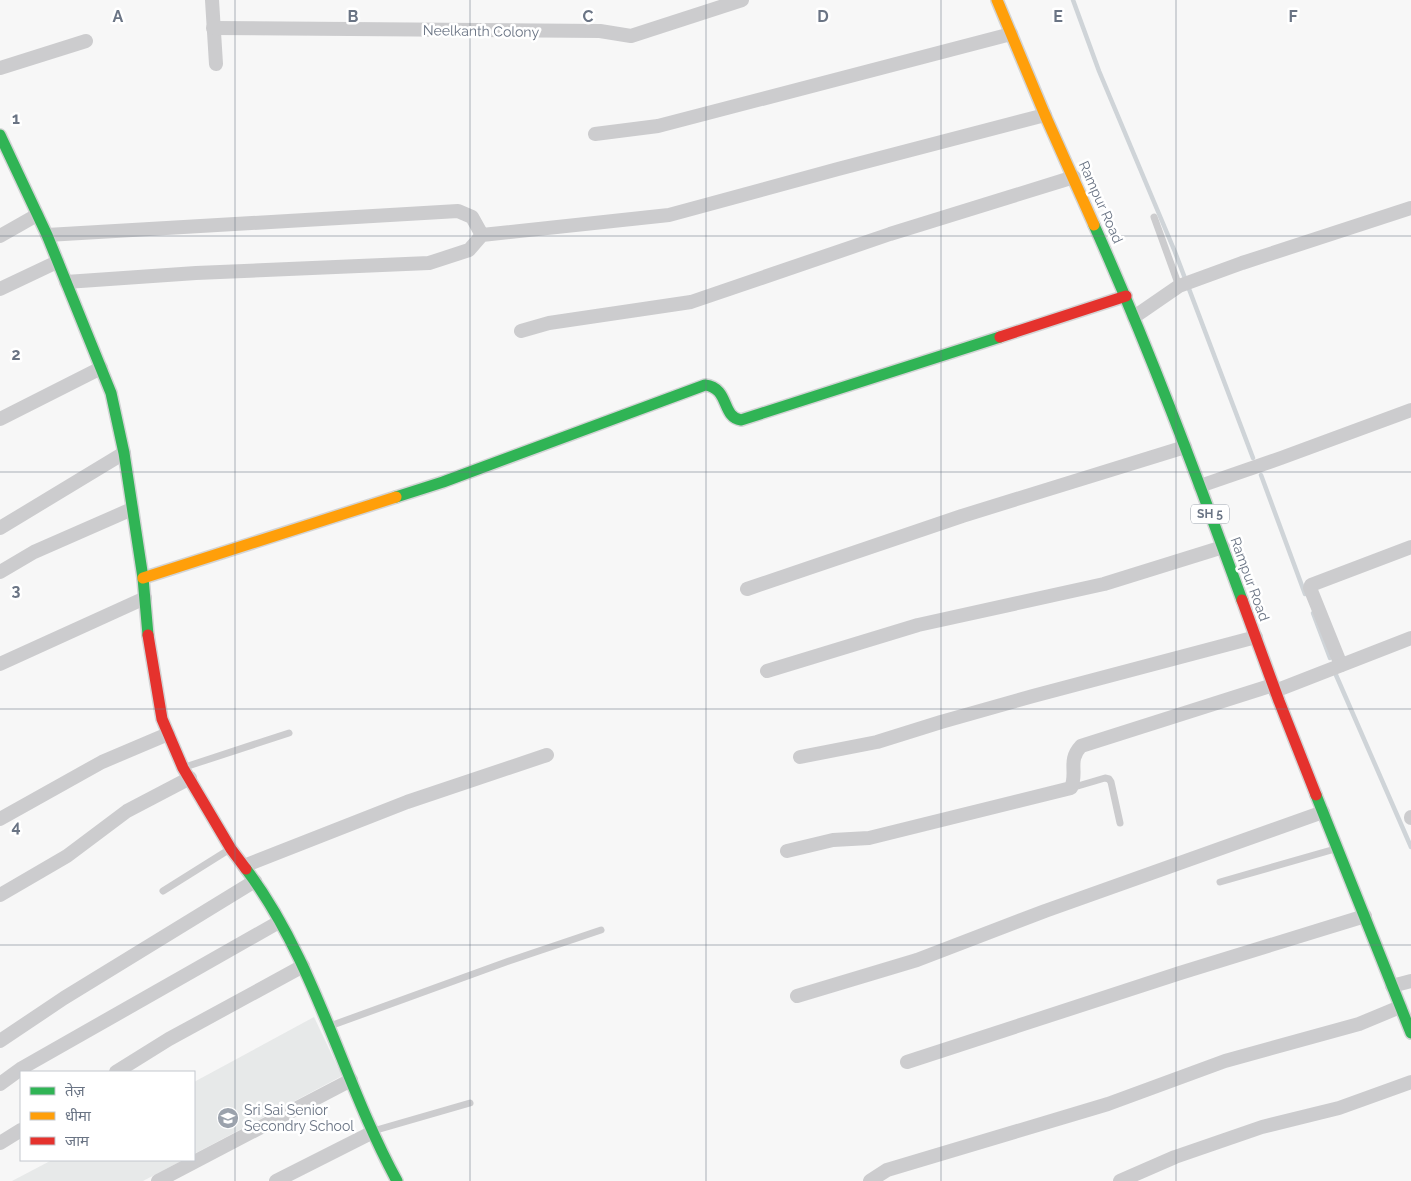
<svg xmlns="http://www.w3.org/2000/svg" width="1411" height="1181" font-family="Raleway,'Noto Sans Devanagari',sans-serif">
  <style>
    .built { fill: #e7e9e9 }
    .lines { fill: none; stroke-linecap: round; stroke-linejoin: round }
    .stream { stroke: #cfd4d8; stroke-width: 4.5 }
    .fast-casing { stroke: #d3d4d5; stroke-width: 14 }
    .slow-casing { stroke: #d3d4d5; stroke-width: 14 }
    .jam-casing { stroke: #d3d4d5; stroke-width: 14 }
    .lane { stroke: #ccccce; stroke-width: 7 }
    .street { stroke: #ccccce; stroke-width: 14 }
    .fast { stroke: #30b455; stroke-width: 11 }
    .slow { stroke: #ff9f0a; stroke-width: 11 }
    .jam { stroke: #e5322d; stroke-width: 11 }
    .grid { fill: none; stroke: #6a7484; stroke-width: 1; stroke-opacity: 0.55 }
    .labels { text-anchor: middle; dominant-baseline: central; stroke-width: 5; stroke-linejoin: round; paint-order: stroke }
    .shield { fill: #fff; stroke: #979ea9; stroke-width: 1 }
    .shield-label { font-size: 12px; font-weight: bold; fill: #6a7484 }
    .street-label { font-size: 14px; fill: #6a7484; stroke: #fff }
    .poi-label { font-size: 14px; fill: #6a7484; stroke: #fff; text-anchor: start }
    .grid-label { font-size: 16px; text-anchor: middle; font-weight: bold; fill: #6a7484; stroke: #fff; stroke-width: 5; stroke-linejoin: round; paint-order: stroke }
  </style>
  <rect width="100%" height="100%" fill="#f7f7f7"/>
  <g class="built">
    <polygon points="314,1017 342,1076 194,1154 194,1082"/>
    <polygon points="52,1160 183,1160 143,1181 12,1181"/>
  </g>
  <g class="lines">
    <g class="stream">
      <polyline points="1073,0 1099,71 1175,252 1253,458"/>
      <polyline points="1261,475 1305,594"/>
      <polyline points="1313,613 1330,658"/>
      <polyline points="1336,675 1411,847"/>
    </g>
    <g class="fast-casing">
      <g id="fast">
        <polyline points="0,135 47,235 111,393 124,453 143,578 148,635"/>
        <path d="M 1094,225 C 1149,348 1196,474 1242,600"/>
        <path d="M 396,497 L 443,482 L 705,385 C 730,388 721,417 741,420 L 1000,337"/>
        <polyline points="1316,795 1411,1033"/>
        <path d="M 246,869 C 316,962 342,1080 397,1181"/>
      </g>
    </g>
    <g class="slow-casing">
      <g id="slow">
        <polyline points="997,0 1045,115 1094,225"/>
        <polyline points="143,578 396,497"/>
      </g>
    </g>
    <g class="jam-casing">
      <g id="jam">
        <polyline points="1000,337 1126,296"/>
        <polyline points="1242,600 1279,701 1316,795"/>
        <polyline points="148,635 162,719 183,768 231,849 246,869"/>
      </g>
    </g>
    <g class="lane">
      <polyline points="1154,217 1179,286"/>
      <polyline points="185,767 289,733"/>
      <polyline points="1071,788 1105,778 1109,779 1111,782 1120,823"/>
      <polyline points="1220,882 1335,849"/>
      <polyline points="163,891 230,849"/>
      <polyline points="330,1026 509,961 601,930"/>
      <polyline points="373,1131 470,1103"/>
    </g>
    <g class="street">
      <polyline points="212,0 216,64"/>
      <polyline points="213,28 600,31 631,36 742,0"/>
      <polyline points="0,68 86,41"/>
      <polyline points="595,134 658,126 1011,34"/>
      <polyline points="47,235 458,211 472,217 482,235"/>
      <polyline points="0,236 37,215"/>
      <polyline points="66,282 196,273 429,263 469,250 482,235 669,215 838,169 1045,115"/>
      <polyline points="0,289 57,262"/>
      <polyline points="1134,317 1179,286 1242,263 1411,208"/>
      <polyline points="521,331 549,323 691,302 890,234 1074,177"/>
      <polyline points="0,419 101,368"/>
      <polyline points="1200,486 1281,458 1411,410"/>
      <polyline points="0,528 124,453"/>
      <polyline points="0,572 34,552 132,509"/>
      <polyline points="747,589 962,516 1185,447"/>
      <polyline points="0,664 145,598"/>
      <polyline points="1341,665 1310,588 1311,585 1411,547"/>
      <polyline points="767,671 918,625 1104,584 1223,547"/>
      <polyline points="1275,691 1411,638"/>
      <polyline points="800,757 877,742 941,722 1033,696 1256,637"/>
      <polyline points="1411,818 1411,817"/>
      <polyline points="0,819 102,762 168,734"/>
      <path d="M 787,851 L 833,840 L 869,838 L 1071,788 C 1078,772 1067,761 1081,746 L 1273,685"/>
      <polyline points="244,866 407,802 547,755"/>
      <polyline points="0,895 67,856 127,811 190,778"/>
      <polyline points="1392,986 1411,981"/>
      <polyline points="797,996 917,960 1045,911 1323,812"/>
      <polyline points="0,1041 64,998 255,881"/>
      <polyline points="907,1062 1180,973 1365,916"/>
      <polyline points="116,1072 169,1039 303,966"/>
      <polyline points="0,1084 22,1068 279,922"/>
      <polyline points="0,1143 21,1130"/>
      <polyline points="158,1181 351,1080"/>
      <polyline points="276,1181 373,1132"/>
      <polyline points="870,1181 887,1170 1108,1104 1225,1061 1359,1024 1400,1007"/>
      <polyline points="1120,1181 1175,1157 1262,1127 1339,1108 1411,1082"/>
    </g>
    <use href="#fast" class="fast"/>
    <use href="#slow" class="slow"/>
    <use href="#jam" class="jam"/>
  </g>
  <path class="grid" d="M 235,0 L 235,1181M 470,0 L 470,1181M 706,0 L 706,1181M 941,0 L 941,1181M 1176,0 L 1176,1181M 0,236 L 1411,236M 0,472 L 1411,472M 0,709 L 1411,709M 0,945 L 1411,945"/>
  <defs>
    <g id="school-disc" transform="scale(1.125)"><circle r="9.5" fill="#9ba2ac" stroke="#fff"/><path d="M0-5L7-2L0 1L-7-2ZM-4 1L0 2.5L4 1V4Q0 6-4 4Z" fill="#fff"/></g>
  </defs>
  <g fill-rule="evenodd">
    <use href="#school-disc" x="228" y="1118"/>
  </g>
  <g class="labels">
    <rect class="shield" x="1191" y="504.5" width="38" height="19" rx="4"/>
    <g class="shield-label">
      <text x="1210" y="514">SH 5</text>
    </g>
    <g class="street-label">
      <text transform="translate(481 31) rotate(1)">Neelkanth Colony</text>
      <text transform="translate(1101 202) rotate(66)">Rampur Road</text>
      <text transform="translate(1250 579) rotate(70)">Rampur Road</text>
    </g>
    <g class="poi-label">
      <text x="244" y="1110">Sri Sai Senior<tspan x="244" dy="16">Secondry School</tspan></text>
    </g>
  </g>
  <g class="grid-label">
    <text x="118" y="22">A</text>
    <text x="353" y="22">B</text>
    <text x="588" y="22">C</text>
    <text x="823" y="22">D</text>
    <text x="1058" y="22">E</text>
    <text x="1293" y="22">F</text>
    <text x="16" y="124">1</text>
    <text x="16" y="360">2</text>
    <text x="16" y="596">3</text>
    <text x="16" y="832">4</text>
  </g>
  <rect x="20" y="1071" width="175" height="90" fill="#ffffff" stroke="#c3c7ce"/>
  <rect x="30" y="1087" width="25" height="8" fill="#30b455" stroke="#c3c7ce"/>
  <text x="65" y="1096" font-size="15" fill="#6a7484">तेज़</text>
  <rect x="30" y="1112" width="25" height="8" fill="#ff9f0a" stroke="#c3c7ce"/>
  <text x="65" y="1121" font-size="15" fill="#6a7484">धीमा</text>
  <rect x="30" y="1137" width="25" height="8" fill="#e5322d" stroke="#c3c7ce"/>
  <text x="65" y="1146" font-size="15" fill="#6a7484">जाम</text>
</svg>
